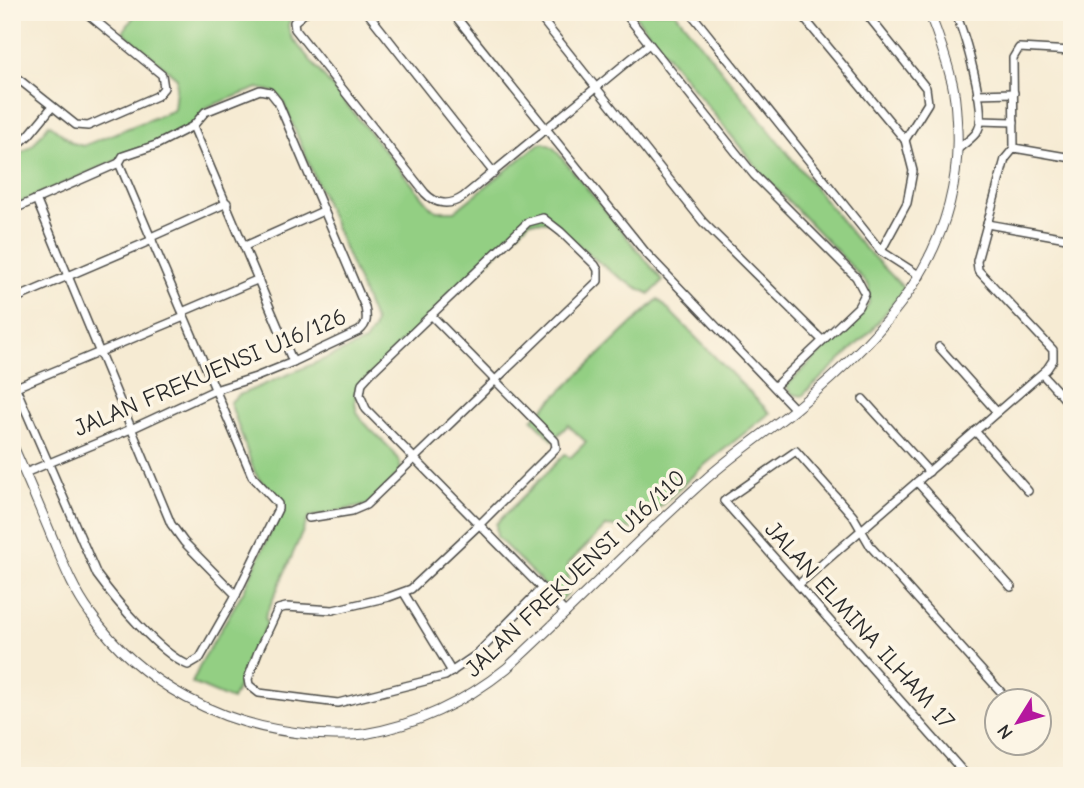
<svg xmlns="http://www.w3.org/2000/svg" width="1084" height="788" font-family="'Comic Neue',sans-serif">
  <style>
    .green { fill: #93cf83; stroke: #5f7d57; stroke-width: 2 }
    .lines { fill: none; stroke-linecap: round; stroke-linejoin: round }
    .minor-casing { stroke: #494844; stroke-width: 10 }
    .tertiary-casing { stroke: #494844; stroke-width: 11 }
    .minor { stroke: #fff; stroke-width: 7 }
    .tertiary { stroke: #fff; stroke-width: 9 }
    .labels { text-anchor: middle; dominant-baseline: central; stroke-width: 7; stroke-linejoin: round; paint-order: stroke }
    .street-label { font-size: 24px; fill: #2b2b2b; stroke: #fcf5e5 }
  </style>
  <rect width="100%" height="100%" fill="#fcf5e5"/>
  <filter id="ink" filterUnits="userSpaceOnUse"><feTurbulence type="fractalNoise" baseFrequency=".0143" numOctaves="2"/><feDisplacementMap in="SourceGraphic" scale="14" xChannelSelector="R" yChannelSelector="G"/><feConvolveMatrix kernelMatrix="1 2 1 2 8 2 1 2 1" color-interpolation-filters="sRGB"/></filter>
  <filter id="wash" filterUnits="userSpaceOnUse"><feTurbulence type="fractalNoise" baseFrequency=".00686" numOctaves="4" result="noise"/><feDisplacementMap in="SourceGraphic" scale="28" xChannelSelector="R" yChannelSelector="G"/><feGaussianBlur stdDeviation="1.57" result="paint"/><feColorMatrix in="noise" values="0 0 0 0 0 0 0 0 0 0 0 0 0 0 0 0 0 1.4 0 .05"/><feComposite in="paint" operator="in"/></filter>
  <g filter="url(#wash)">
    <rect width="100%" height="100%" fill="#f6ebd3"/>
    <g class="green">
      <path d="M 137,12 L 300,12 L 290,20 L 288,26 L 292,38 L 431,207 L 437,211 L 455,211 L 539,144 L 544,143 L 553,147 L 663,281 L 650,294 C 612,277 583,250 553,222 L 530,221 L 360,385 C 337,425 401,438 401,472 L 368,505 L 309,517 L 265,617 L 267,624 L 232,700 L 192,683 L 202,661 L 244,590 L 284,503 L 259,479 L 254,471 L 230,402 L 239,395 L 365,342 L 373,330 L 375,322 L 282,99 L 274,92 L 258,88 L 207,107 L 193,127 L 12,206 L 12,159 L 33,145 L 49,124 L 73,143 L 83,146 L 174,110 L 177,78 L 123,32 Z"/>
      <polygon points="632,12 675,12 856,239 905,289 871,331 802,396 792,394 786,386 865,309 869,303 869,286 837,251 762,174"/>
      <polygon points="658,299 770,413 702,467 636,529 606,526 568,564 568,593 560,601 497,537 496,524 565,454 570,458 586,442 568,425 553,440 532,419"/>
    </g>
  </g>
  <g filter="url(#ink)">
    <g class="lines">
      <g class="minor-casing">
        <g id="minor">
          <path d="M 306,12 L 294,22 L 295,29 L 425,193 C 436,205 450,206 463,197 L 649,44"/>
          <polyline points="367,12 494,173"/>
          <polyline points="452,12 646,253 795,409"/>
          <polyline points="536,12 703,222 822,340"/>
          <polyline points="624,12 754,175 856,277 865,294 858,307 775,386"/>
          <polyline points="690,12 881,251 920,276"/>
          <polyline points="799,12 905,140"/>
          <polyline points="865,12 926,88 928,103 905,140 913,171 907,203 881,251"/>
          <path d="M 955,12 C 964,32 988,112 978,130 C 974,138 964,143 958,149"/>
          <polyline points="12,74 76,125 88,126 157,96 164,88 162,75 85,12"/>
          <polyline points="977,94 1014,93"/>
          <polyline points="980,121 1014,122"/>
          <polyline points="193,126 293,362"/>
          <polyline points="1014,148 1072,158"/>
          <polyline points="12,150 29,135 52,107"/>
          <polyline points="12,210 119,163"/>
          <polyline points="987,224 1072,239"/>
          <polyline points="151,237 227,203"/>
          <polyline points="245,246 323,211"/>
          <polyline points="12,300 152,240"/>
          <polyline points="182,312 259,279"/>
          <polyline points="431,315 555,441 556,448 480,524 411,589 389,597 333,610 286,607 278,609 258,652 248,679 249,685 259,693 338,703 445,676 476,655 542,588"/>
          <polyline points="939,347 997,412"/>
          <polyline points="1042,374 1072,407"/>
          <path d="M 12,379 L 97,575 C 116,601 159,653 188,665 L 200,658 L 236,595 L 184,542 L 171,524 L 36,199"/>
          <polyline points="16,387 184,317"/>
          <polyline points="863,399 929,472"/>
          <polyline points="975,431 1028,491"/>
          <path d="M 25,473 L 131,429 L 215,390 L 256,377 L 293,362 L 359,331 C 368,324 367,318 365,307 L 278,102 L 270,92 L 260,90 L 205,112 L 193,126 L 156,145 L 123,156 L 119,163 L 252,476 L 278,504 L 278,509 L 236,595"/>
          <polyline points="917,482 1011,587"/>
          <polyline points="309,518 352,511 366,505 598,281 598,270 595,265 561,232 543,218 528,222 371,373 362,383 360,395 366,409 566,613"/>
          <polyline points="798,585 1047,369 1053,360 1053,350 978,270 977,261 1005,159 1014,148 1013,58 1019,48 1072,51"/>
          <polyline points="404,593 452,672"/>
          <polyline points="967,776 724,501 796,451 853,516 871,547 1001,692"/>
        </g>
      </g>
      <g class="tertiary-casing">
        <path id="tertiary" d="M 12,444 C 26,475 39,506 52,537 C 63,563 73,590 90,613 C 140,684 224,728 311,734 C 329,735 346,736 364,734 C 417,725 466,701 507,668 C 575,606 638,539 707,478 C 734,454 765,433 794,410 C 883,337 962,253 957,130 C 956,114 956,98 952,82 C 946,58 938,35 929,12"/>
      </g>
      <use href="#minor" class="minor"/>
      <use href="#tertiary" class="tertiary"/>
    </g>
  </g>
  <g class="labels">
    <g class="street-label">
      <text transform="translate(210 372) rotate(-23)">JALAN FREKUENSI U16/126</text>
      <text transform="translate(575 573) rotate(-43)">JALAN FREKUENSI U16/110</text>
      <text transform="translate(860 625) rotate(48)">JALAN ELMINA ILHAM 17</text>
    </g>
  </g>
  <rect width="1084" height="788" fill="none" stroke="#fcf5e5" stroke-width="42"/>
  <g transform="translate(1018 722) rotate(233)"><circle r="33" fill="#fcf5e5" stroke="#a8a49b" stroke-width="2"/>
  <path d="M0-5L12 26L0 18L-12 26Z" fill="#b5179e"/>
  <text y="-10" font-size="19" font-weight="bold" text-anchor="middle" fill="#2b2b2b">N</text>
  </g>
</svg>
